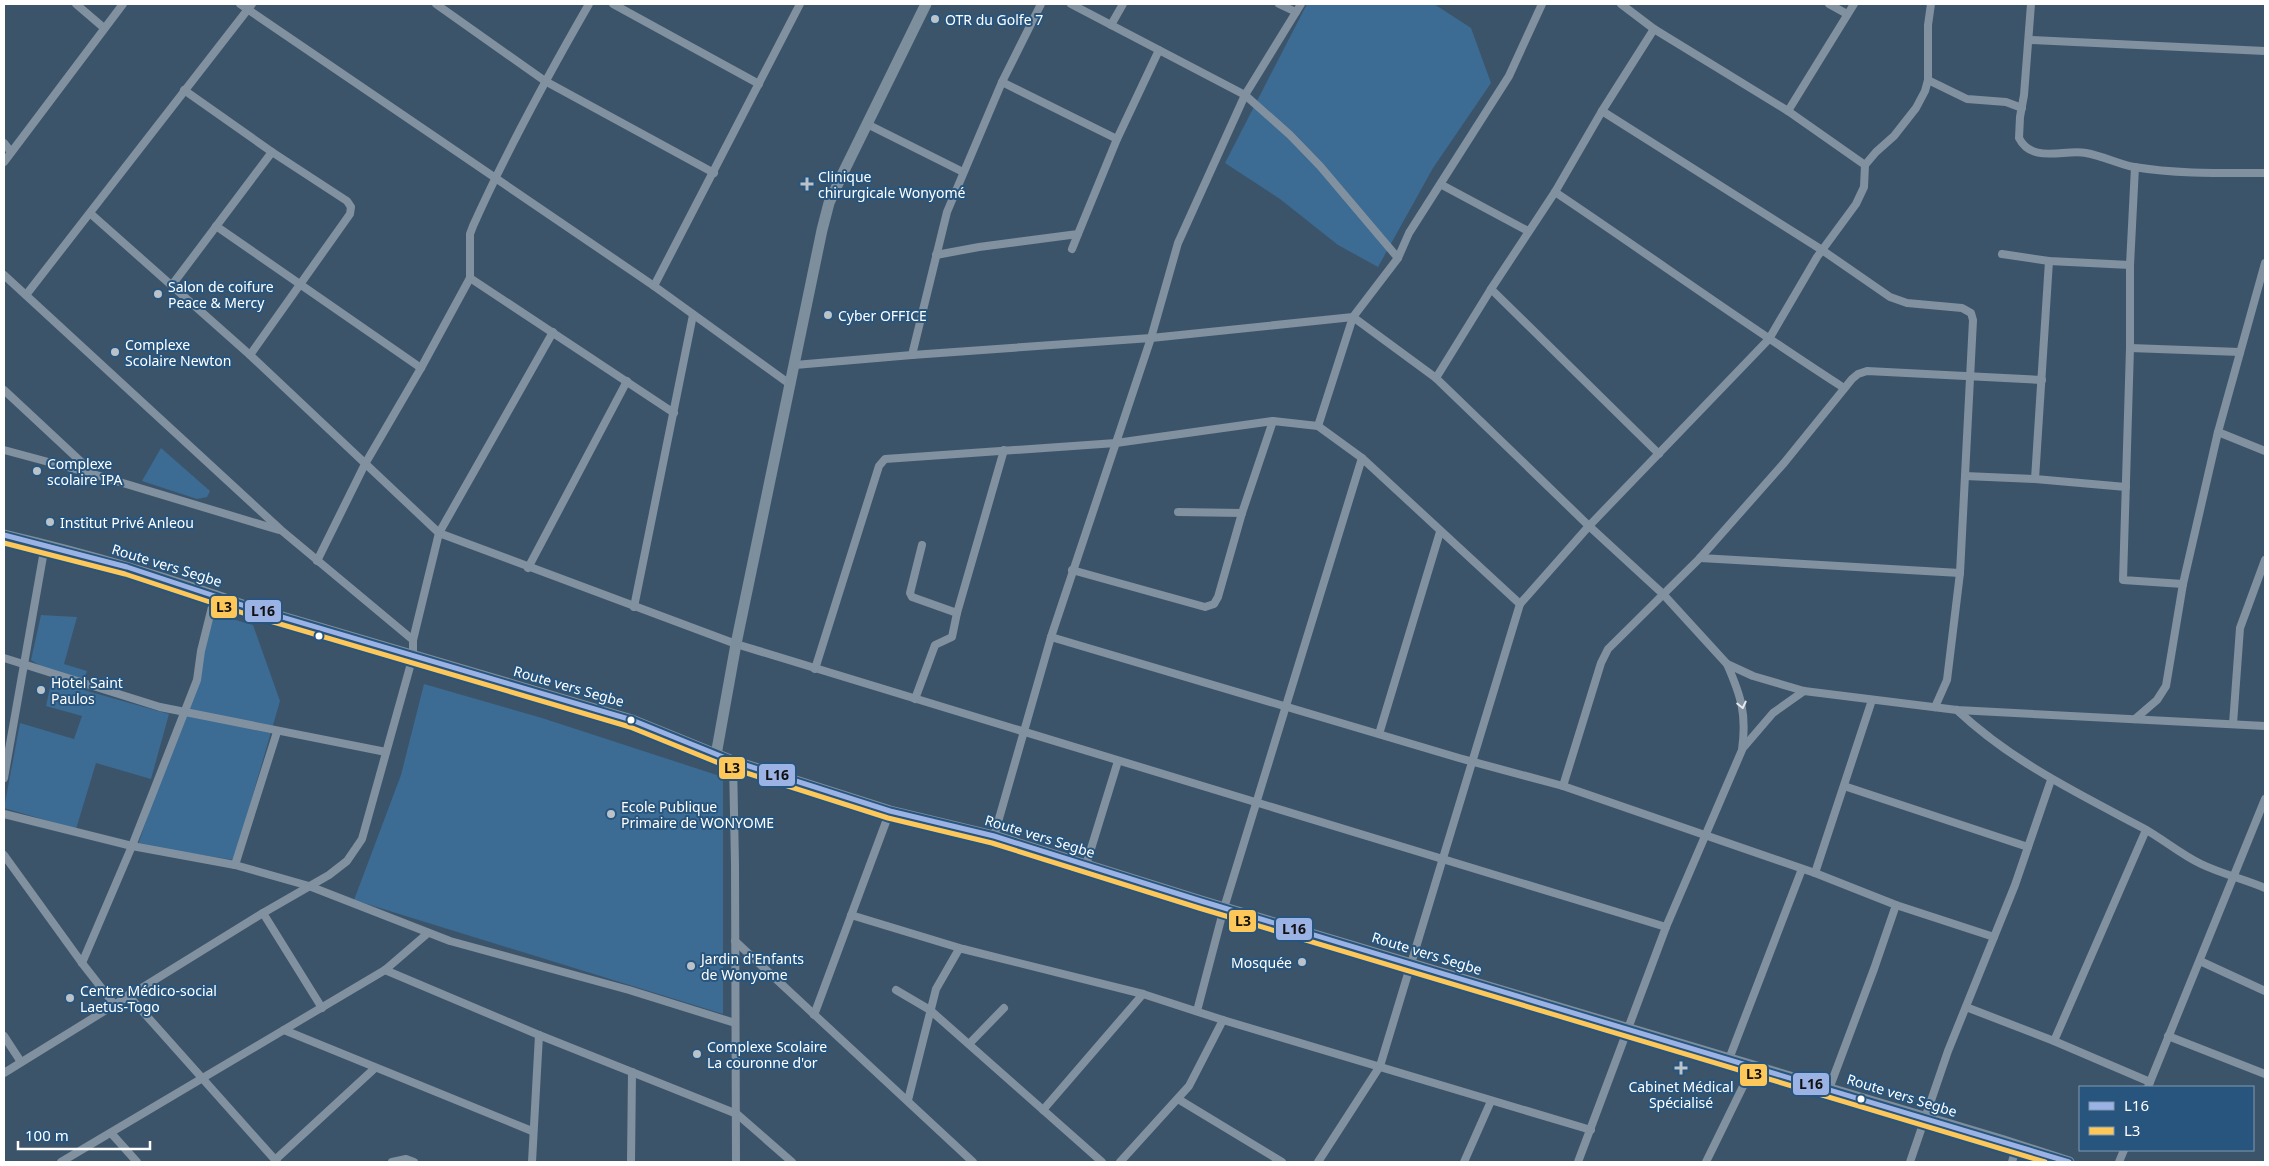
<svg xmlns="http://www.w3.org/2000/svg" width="2269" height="1166" font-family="'Noto Sans',sans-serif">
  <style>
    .green { fill: #3c6b94 }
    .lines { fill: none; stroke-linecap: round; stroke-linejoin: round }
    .street { stroke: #8191a0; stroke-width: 8 }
    .secondary { stroke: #7d8e9c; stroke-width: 11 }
    .bus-1-casing { stroke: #28557d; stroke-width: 9 }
    .bus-2-casing { stroke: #28557d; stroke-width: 9 }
    .bus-1 { stroke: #9bb3e4; stroke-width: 5 }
    .bus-2 { stroke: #fdc75a; stroke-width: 5 }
    .oneway { stroke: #e6e9ec }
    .poi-dot { fill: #bbc3ca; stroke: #28557d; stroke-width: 2 }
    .bus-dot { fill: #fff; stroke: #28557d; stroke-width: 2 }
    .labels { text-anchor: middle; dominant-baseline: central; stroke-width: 4; stroke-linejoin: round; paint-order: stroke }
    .poi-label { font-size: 14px; fill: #fff; stroke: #28557d; text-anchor: start }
    .street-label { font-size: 14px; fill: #fff; stroke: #28557d }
    .line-badge { stroke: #28557d; stroke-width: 2 }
    .pale-badge-label { font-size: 14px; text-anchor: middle; font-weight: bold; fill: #111 }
  </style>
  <rect width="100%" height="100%" fill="#3c5469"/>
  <g class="green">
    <polygon points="1307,4 1434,4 1471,28 1491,83 1433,168 1378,267 1338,245 1280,199 1225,163"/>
    <polygon points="161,448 210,491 207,497 197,499 142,481"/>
    <polygon points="215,614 253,625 280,701 234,860 138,845"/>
    <polygon points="41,615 77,617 64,664 87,671 80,689 169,714 151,779 96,763 76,829 4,808 20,723 74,739 82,716 46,706 53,674 31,660"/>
    <polygon points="424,684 542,718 723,777 723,1014 354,900 401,775"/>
  </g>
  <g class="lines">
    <g class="street">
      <polyline points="76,4 104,28"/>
      <polyline points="240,4 654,286 791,385"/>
      <polyline points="436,4 545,81 714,173"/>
      <polyline points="613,4 759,84"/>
      <polyline points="1071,4 1245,95 1290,135 1320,166 1398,258"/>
      <polyline points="1279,4 1296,12"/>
      <polyline points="1621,4 1654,29 1788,111 1865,165"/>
      <polyline points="1829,4 1847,14"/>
      <path d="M 2031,4 L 2024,95 L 2020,117 L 2019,138 C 2032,164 2064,149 2086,153 C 2103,156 2118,164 2134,167 C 2177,174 2222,173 2265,173"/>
      <polyline points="1111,25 1123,4"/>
      <polyline points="2030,40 2265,51"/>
      <polyline points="1928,80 1967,99 2006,102 2022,108"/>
      <polyline points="1002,82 1117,139"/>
      <polyline points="184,90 272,152 347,201 351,207 350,214 250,355"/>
      <polyline points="1602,111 1822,250 1890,297 1907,303 1962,308 1971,313 1973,320 1960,573 1947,680 1935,707"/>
      <polyline points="1788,111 1854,4"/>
      <polyline points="867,124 963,172"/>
      <polyline points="4,143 11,152"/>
      <polyline points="4,162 123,4"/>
      <polyline points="2135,167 2130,265 2130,348 2123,580 2183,584"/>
      <polyline points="1442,185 1528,231"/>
      <path d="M 1555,192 C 1652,257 1746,325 1844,388"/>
      <polyline points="91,214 250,355 439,533 736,644 1666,927"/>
      <polyline points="216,226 421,368"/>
      <polyline points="1072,249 1078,234"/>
      <polyline points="2002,254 2049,261 2130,265"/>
      <polyline points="936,255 979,247 1078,234 1117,139 1159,50"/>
      <polyline points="4,275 281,530 413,640"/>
      <polyline points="470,278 674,413"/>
      <polyline points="172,285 272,152"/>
      <polyline points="654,286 800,4"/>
      <polyline points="1491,289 1659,454"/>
      <polyline points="26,295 252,4"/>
      <polyline points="2130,348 2240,352"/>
      <polyline points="912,355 947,212 1002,82 1041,4"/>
      <polyline points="795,365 912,355 1151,338 1353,317 1436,378 1589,526 1663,594 1727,664 1753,676 1804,691 1957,710 2265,726"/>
      <polyline points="1436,378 1491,289 1555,192 1602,111 1654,29"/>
      <polyline points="4,390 92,472"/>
      <polyline points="1318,426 1353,317 1398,258 1409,233 1509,76 1542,4"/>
      <polyline points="2218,432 2265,451"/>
      <polyline points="4,450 93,474 279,530"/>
      <polyline points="1965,476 2035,479 2126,487"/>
      <polyline points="2035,479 2049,261"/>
      <polyline points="1178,512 1242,513"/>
      <polyline points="922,545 910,593 912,597 957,613"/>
      <polyline points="1700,558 1960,573"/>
      <path d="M 317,561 L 365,464 L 421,368 L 470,278 L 470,234 L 473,226 C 507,150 547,77 589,4"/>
      <polyline points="528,568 627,381"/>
      <polyline points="1072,570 1205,607 1214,604 1218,597 1242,513 1273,421"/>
      <polyline points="634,607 693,315"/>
      <polyline points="1051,637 1459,758 1563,786 1815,873 1896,905 1994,937"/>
      <polyline points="4,658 160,707 386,752"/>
      <polyline points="815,669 879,466 885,459 1116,443 1273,421 1318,426 1362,458 1520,604"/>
      <polyline points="915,699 935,645 952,637 957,613 1004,450"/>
      <path d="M 1957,710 C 2011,761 2077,793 2143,828 C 2163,839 2180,854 2201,864 C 2222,874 2244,879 2265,888"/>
      <polyline points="2135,719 2157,700 2166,686 2183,584 2218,432 2265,263"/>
      <polyline points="2233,724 2240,628 2265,560"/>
      <polyline points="1379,734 1440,532"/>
      <polyline points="1743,748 1773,713 1804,691"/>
      <polyline points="733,761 735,864 736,1162"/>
      <polyline points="4,778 45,545"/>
      <polyline points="1563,786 1601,663 1608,649 1700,558 1784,463 1852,379 1858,374 1867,371 2042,380"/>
      <polyline points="1844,786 2028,847"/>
      <polyline points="4,814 132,846 235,865 309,886 450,941 629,990 735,1023"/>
      <polyline points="994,836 1051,637 1151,338 1178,243 1245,95 1301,4"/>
      <polyline points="4,855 82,963 114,1004"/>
      <polyline points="235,865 277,732"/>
      <polyline points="1086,865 1118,761"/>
      <polyline points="1815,873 1872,700"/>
      <polyline points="263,913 322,1008"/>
      <polyline points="851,915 963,949 1143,994 1223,1020 1591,1130"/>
      <polyline points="735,941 973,1162"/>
      <polyline points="2200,961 2265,991"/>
      <polyline points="82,963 132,846 197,680 201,651 215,595"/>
      <polyline points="385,970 539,1035 737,1114 792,1162"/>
      <polyline points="896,990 930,1010 1102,1162"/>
      <polyline points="128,995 277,1162"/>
      <polyline points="1966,1007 2054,1041 2150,1082"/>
      <polyline points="1197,1011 1224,908 1362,458"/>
      <polyline points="814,1015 890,811"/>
      <polyline points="284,1030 532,1131"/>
      <polyline points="4,1036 21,1062"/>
      <polyline points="2168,1036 2265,1074"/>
      <polyline points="2054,1041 2146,830"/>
      <polyline points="969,1044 1004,1008"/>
      <polyline points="1729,1059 1802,869"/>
      <polyline points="4,1073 263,913 329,875 347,861 362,839 413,656 413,640 439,533 553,332"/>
      <polyline points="2148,1087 2265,799"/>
      <polyline points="1829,1089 1874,969 1896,905"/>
      <polyline points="1178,1099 1282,1162"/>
      <polyline points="908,1100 936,989 959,949 963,949"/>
      <polyline points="1043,1110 1143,994"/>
      <polyline points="111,1133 137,1162"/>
      <polyline points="275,1160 375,1068"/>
      <polyline points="61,1162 385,970 428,933"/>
      <polyline points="392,1162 406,1159 414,1162"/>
      <polyline points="532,1162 539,1035"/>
      <polyline points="631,1162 632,1072"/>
      <polyline points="1120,1162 1189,1086 1223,1020"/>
      <polyline points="1318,1162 1380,1066 1520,604 1589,526 1769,339 1817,257 1856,204 1864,187 1865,165 1876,152 1894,136 1916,108 1925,91 1928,80 1928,25 1931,4"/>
      <polyline points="1464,1162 1491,1101"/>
      <path d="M 1578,1162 L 1666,927 L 1742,750 C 1747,714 1741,696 1727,664"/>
      <polyline points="1706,1162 1753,1066"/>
      <polyline points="1910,1162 1948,1051 2015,885 2051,780"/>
      <polyline points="2012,1162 2017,1145"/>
      <polyline points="2119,1162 2124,1150"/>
    </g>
    <g class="secondary">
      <path d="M 4,535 C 86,554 168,578 248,607 L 632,720 L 733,761 L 890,811 L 994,836 L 1201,901 L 2004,1141 L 2069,1162"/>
      <polyline points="716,755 736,644 822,230 829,203 842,175 926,4"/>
    </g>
    <g class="bus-1-casing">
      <polyline id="bus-1" points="4,535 127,567 248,607 632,720 733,761 890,811 994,836 1201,901 2069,1162"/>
    </g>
    <g class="bus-2-casing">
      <polyline id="bus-2" points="4,543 125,574 246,614 630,727 731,768 888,818 992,843 1199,908 2045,1162"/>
    </g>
    <use href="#bus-1" class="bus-1"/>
    <use href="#bus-2" class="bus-2"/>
  </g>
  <defs><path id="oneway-chevron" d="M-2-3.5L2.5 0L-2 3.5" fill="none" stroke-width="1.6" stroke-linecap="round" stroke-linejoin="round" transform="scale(1.25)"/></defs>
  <use class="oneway" href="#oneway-chevron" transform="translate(1742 705) rotate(77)"/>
  <g class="poi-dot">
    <circle cx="935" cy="19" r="5"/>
    <path d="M804.5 176.5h5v5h5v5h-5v5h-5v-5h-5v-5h5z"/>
    <circle cx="158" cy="294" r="5"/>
    <circle cx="828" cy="315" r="5"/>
    <circle cx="115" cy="352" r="5"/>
    <circle cx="37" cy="471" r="5"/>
    <circle cx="50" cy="522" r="5"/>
    <circle cx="41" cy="690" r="5"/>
    <circle cx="611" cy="814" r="5"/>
    <circle cx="1302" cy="962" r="5"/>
    <circle cx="691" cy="966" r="5"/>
    <circle cx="70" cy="998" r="5"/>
    <circle cx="697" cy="1054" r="5"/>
    <path d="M1678.5 1060.5h5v5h5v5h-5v5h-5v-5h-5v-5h5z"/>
  </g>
  <g class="bus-dot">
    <circle cx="319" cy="636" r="4.5"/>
    <circle cx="631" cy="720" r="4.5"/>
    <circle cx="1861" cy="1099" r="4.5"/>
  </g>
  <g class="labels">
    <g class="poi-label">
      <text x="945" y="19">OTR du Golfe 7</text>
      <text x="818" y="176">Clinique<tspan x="818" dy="16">chirurgicale Wonyomé</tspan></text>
      <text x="168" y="286">Salon de coifure<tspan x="168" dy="16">Peace &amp; Mercy</tspan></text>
      <text x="838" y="315">Cyber OFFICE</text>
      <text x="125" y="344">Complexe<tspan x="125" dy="16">Scolaire Newton</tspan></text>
      <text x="47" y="463">Complexe<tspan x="47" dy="16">scolaire IPA</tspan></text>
      <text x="60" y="522">Institut Privé Anleou</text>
      <text x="51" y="682">Hotel Saint<tspan x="51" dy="16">Paulos</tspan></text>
      <text x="621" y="806">Ecole Publique<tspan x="621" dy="16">Primaire de WONYOME</tspan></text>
      <text x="701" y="958">Jardin d'Enfants<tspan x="701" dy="16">de Wonyome</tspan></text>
      <text x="1292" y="962" text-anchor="end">Mosquée</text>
      <text x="80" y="990">Centre Médico-social<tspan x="80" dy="16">Laetus-Togo</tspan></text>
      <text x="707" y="1046">Complexe Scolaire<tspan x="707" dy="16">La couronne d'or</tspan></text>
      <text x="1681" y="1086" text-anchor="middle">Cabinet Médical<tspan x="1681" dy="16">Spécialisé</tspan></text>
    </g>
    <g class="street-label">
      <text transform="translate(167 565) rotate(17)">Route vers Segbe</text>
      <text transform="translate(569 686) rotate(16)">Route vers Segbe</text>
      <text transform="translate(1040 836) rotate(17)">Route vers Segbe</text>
      <text transform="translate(1427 953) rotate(17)">Route vers Segbe</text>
      <text transform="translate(1902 1095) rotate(17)">Route vers Segbe</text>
    </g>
  </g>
  <g class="line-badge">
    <rect x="210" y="595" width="28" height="24" rx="5" fill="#fdc75a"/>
    <rect x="244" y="599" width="38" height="24" rx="5" fill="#9bb3e4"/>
    <rect x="718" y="756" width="28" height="24" rx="5" fill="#fdc75a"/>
    <rect x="758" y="763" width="38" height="24" rx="5" fill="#9bb3e4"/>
    <rect x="1228" y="909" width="29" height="24" rx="5" fill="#fdc75a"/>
    <rect x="1275" y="917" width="38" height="24" rx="5" fill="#9bb3e4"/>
    <rect x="1739" y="1063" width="29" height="24" rx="5" fill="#fdc75a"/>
    <rect x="1792" y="1072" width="38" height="24" rx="5" fill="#9bb3e4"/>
  </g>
  <g class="pale-badge-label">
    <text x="224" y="612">L3</text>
    <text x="263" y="616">L16</text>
    <text x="732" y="773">L3</text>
    <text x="777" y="780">L16</text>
    <text x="1243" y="926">L3</text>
    <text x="1294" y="934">L16</text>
    <text x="1754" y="1079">L3</text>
    <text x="1811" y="1089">L16</text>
  </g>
  <rect width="2269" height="1166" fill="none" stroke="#ffffff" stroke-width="10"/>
  <rect x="2079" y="1086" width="175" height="65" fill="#28557d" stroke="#7e99b1"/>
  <rect x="2089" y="1102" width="25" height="8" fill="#9bb3e4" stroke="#7e99b1"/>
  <text x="2124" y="1111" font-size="15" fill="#ffffff">L16</text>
  <rect x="2089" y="1127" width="25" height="8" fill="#fdc75a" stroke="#7e99b1"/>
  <text x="2124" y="1136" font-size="15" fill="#ffffff">L3</text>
  <path d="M18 1141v8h132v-8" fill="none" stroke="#ffffff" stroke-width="2.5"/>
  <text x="25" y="1141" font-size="15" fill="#ffffff" stroke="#28557d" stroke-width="4" paint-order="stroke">100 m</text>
</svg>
